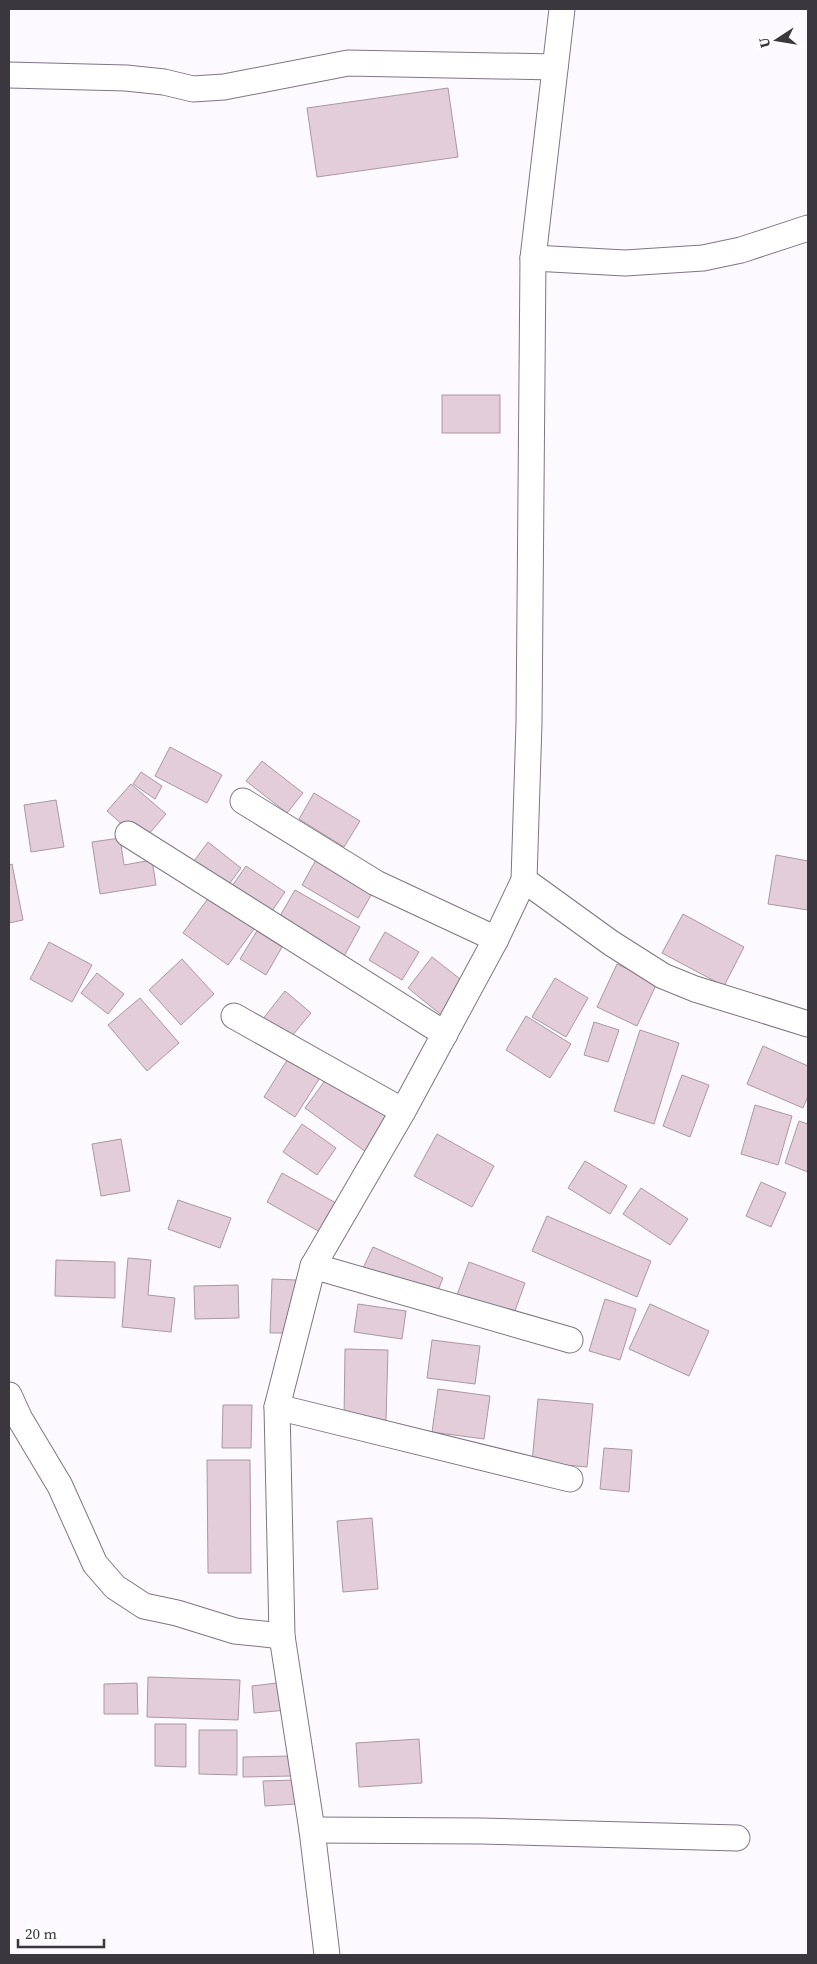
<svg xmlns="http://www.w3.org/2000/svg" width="817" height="1964" font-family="'Source Serif 4',serif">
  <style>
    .building { fill: #e2cdd8; stroke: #ab97a2 }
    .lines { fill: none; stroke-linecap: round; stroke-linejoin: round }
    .minor-casing { stroke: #7e7586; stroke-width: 27 }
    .minor { stroke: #fff; stroke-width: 25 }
  </style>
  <rect width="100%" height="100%" fill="#fcfafe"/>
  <g class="building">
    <polygon points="448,88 458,157 317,177 307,108"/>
    <rect x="442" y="395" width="58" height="38"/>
    <polygon points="170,747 222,775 207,803 155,776"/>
    <polygon points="262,761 303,793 287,813 246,781"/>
    <polygon points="141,772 162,786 155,799 133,784"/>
    <polygon points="131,784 166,814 142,842 107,811"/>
    <polygon points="314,793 360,821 344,847 299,819"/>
    <polygon points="56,800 64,847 31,852 24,805"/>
    <polygon points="120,838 124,865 152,860 156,885 100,894 92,842"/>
    <polygon points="208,842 241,868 224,891 191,865"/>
    <polygon points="776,855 808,861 808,910 768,904"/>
    <polygon points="317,858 374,890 358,918 302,885"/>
    <polygon points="12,864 23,920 9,923 9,865"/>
    <polygon points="246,866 285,892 267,918 228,892"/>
    <polygon points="295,890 360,927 342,960 276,923"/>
    <polygon points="209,897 254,929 228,965 183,933"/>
    <polygon points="683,914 744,947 724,986 662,953"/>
    <polygon points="257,931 282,947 266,975 240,959"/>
    <polygon points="385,932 419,952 402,980 369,960"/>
    <polygon points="49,942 92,965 72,1002 30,979"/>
    <polygon points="432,957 469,986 445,1018 408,988"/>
    <polygon points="182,959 214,994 181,1025 149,990"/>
    <polygon points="617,964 657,983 637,1026 597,1007"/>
    <polygon points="97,973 124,994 108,1014 81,993"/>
    <polygon points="555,978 588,998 566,1037 532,1017"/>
    <polygon points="285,991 311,1013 287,1042 262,1020"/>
    <polygon points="140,998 179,1043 147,1071 108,1025"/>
    <polygon points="526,1016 571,1044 550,1078 506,1050"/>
    <polygon points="594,1022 619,1030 608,1062 584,1055"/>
    <polygon points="640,1030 679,1043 654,1124 614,1111"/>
    <polygon points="763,1046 808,1066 808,1096 803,1108 747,1084"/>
    <polygon points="291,1054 323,1073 295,1117 264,1097"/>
    <polygon points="329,1075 390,1119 366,1152 305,1108"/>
    <polygon points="682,1075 709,1085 690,1137 663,1126"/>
    <polygon points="755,1105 792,1116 778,1165 741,1154"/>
    <polygon points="799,1121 808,1124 808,1172 785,1163"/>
    <polygon points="302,1124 336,1148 317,1175 283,1152"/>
    <polygon points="437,1134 494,1166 472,1207 414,1176"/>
    <polygon points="121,1139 130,1191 101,1196 92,1144"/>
    <polygon points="585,1161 627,1186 610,1214 568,1188"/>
    <polygon points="282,1173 336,1203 320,1232 267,1202"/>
    <polygon points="761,1182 786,1193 771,1227 746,1216"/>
    <polygon points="641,1188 688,1219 670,1245 623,1214"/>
    <polygon points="178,1200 231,1218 220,1248 168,1229"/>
    <polygon points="547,1216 651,1261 637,1297 532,1251"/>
    <polygon points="373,1247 443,1278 434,1300 363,1268"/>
    <polygon points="128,1258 151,1260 148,1295 175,1298 171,1332 122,1327"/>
    <polygon points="56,1260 115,1262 115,1298 55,1296"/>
    <polygon points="469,1262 525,1283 513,1316 457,1295"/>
    <polygon points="272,1279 296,1280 295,1333 270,1333"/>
    <polygon points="238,1285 239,1318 195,1319 194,1286"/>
    <polygon points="605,1299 636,1309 620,1360 589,1351"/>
    <polygon points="358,1304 406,1311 402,1339 354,1332"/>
    <polygon points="650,1304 709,1331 689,1376 629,1349"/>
    <polygon points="432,1340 480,1346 475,1384 427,1378"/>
    <polygon points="345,1349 388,1350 386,1420 344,1419"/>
    <polygon points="438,1389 490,1396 484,1439 432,1432"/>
    <polygon points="538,1399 593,1404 587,1467 532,1462"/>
    <polygon points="223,1405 252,1405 251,1448 222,1448"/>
    <polygon points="604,1448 632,1450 629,1492 600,1489"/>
    <polygon points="207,1460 250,1460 251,1573 208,1573"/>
    <polygon points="372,1518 378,1589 343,1592 337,1521"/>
    <polygon points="148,1677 240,1680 238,1720 147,1717"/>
    <polygon points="285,1682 288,1710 254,1713 252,1686"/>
    <polygon points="137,1683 138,1714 104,1714 104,1684"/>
    <polygon points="155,1724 186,1724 186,1767 155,1766"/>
    <polygon points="199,1730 237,1730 237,1775 199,1774"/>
    <polygon points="419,1739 422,1783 359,1787 356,1743"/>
    <polygon points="292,1756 292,1776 243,1777 243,1757"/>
    <polygon points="295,1780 296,1804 265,1806 263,1781"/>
  </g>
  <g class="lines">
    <g class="minor-casing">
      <g id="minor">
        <polyline points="9,75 126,78 164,82 193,89 224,87 348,63 555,67"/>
        <polyline points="533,258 625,263 703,258 741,250 808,228"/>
        <polyline points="243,801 376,883 496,939"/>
        <polyline points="128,834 445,1034"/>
        <polyline points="524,880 611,943 663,976 695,989 808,1024"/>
        <polyline points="234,1016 403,1111"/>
        <polyline points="313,1266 570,1340"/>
        <polyline points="9,1395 20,1419 60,1486 95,1564 115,1587 144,1606 177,1613 235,1631 282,1636"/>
        <polyline points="277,1407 570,1479"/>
        <polyline points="312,1830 481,1831 737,1838"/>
        <polyline points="327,1955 312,1830 282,1636 277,1407 313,1266 403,1111 496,939 524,880 529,723 533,258 562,9"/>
      </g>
    </g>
    <use href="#minor" class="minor"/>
  </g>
  <rect width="817" height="1964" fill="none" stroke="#3b373f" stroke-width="20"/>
  <g transform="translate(777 40) rotate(258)" stroke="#ffffff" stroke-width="4" paint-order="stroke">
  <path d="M0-4L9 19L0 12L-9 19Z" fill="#3b373f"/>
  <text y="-8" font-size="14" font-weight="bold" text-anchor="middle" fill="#3b373f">U</text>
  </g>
  <path d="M18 1939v8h86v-8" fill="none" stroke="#3b373f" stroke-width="2.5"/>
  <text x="25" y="1939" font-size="15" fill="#3b373f" stroke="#ffffff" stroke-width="4" paint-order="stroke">20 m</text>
</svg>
